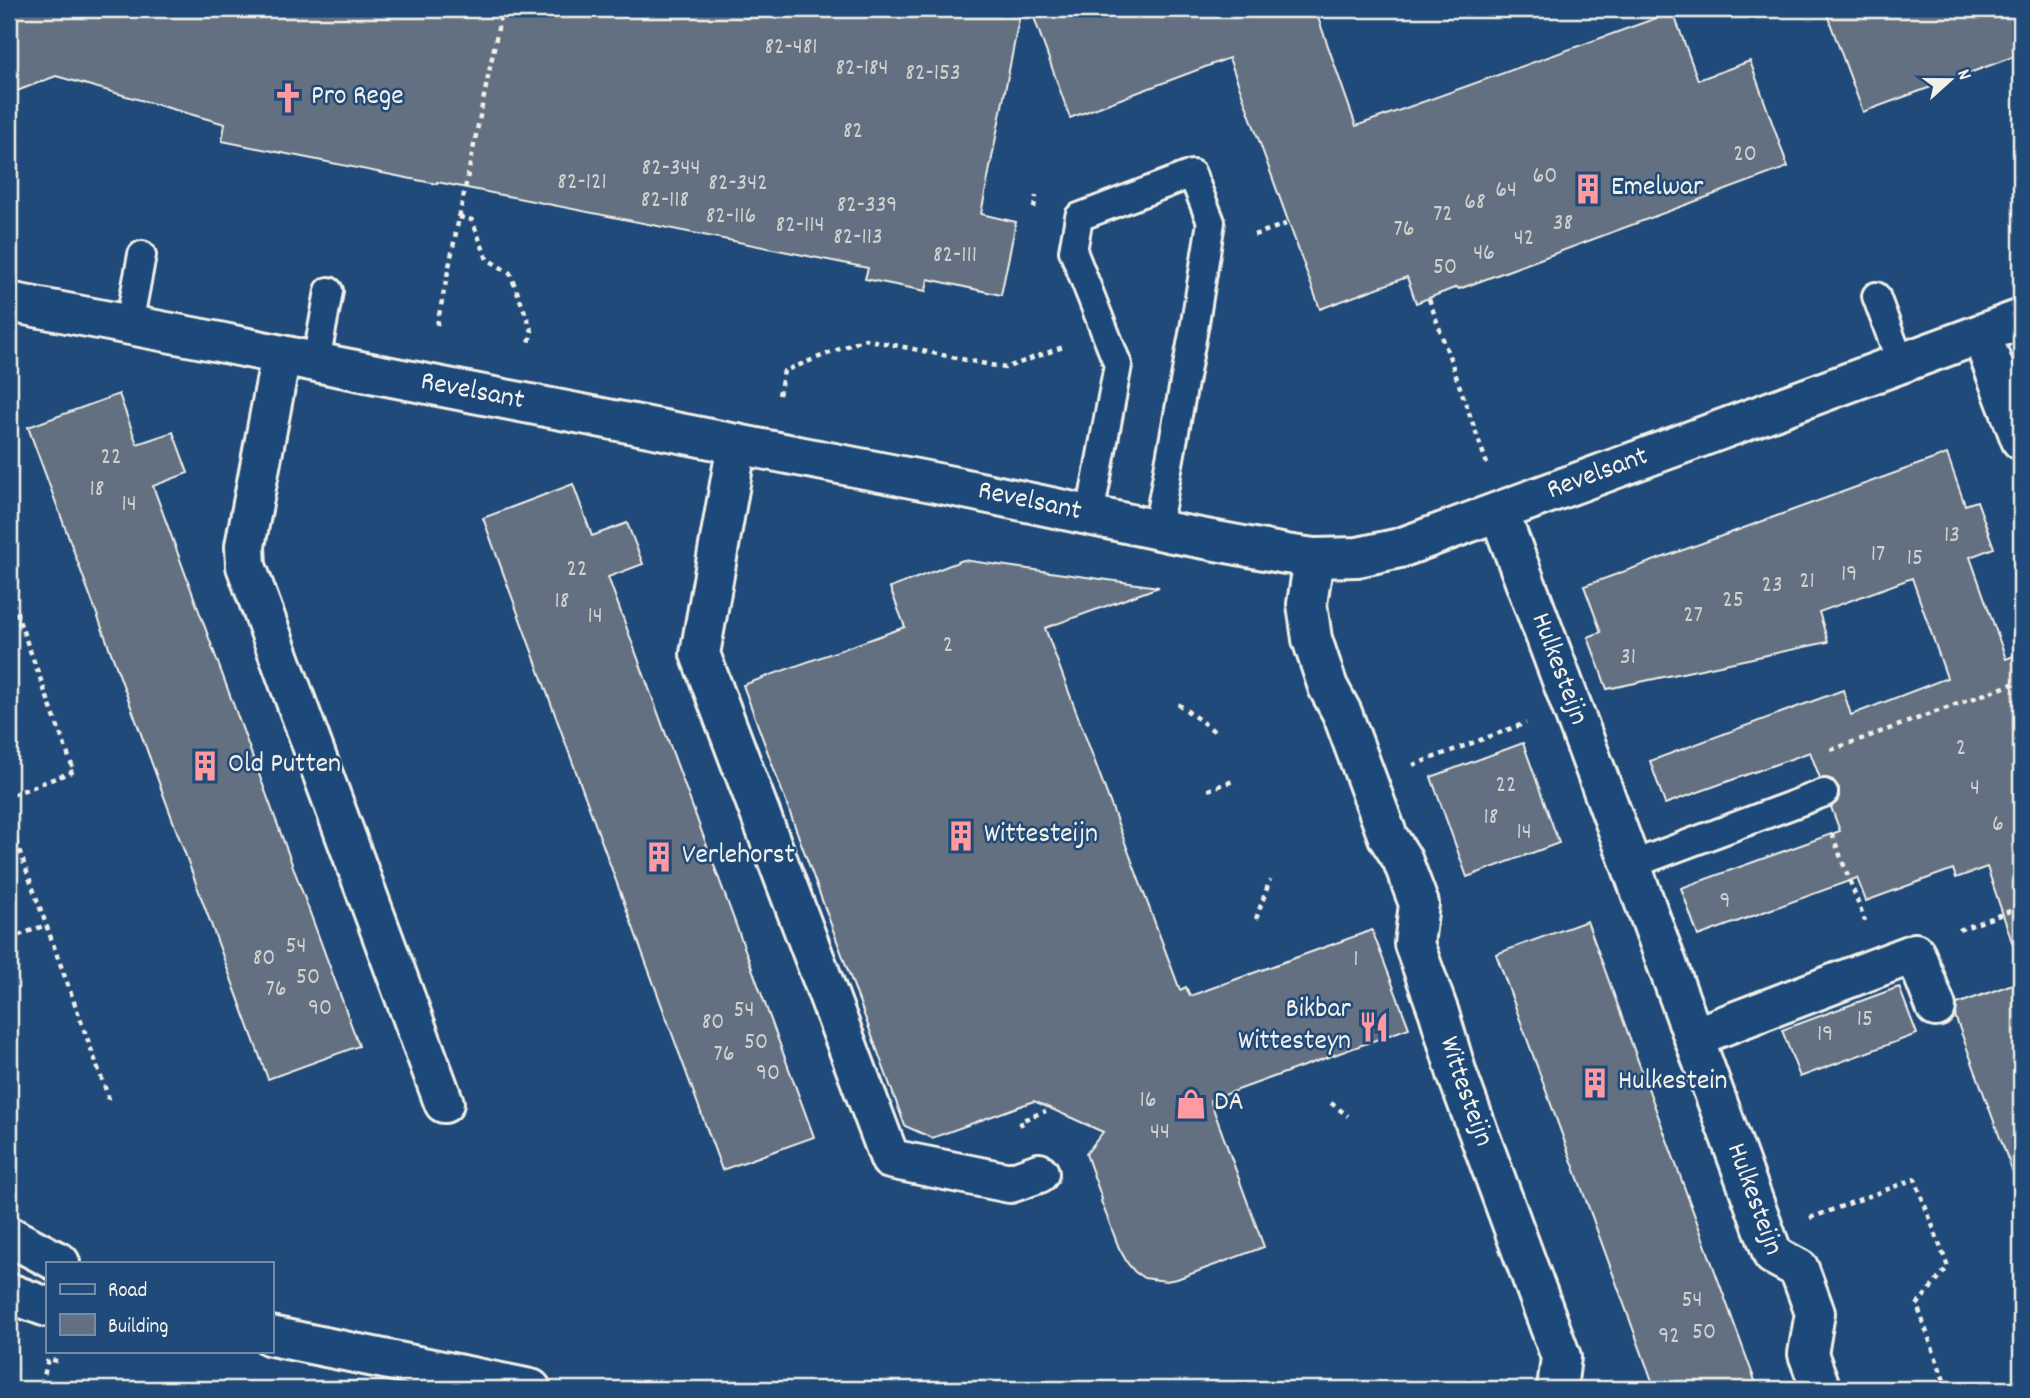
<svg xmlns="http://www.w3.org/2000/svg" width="2030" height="1398" font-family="Dekko,sans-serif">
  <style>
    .building { fill: #637082; stroke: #f4f1e8; stroke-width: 2 }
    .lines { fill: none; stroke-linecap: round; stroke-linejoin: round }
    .service-casing { stroke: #f4f1e8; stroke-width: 32 }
    .minor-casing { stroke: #f4f1e8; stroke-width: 44 }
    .secondary-casing { stroke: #f4f1e8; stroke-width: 44 }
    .path { stroke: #f4f1e8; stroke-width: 4.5; stroke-dasharray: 5 5; stroke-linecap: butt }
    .service { stroke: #1f4a7a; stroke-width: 26 }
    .minor { stroke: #1f4a7a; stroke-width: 38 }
    .secondary { stroke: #1f4a7a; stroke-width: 38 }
    .labels { text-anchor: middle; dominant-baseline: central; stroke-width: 5; stroke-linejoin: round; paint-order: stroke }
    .number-label { font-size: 24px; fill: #d0d1ce }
    .poi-label { font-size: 28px; fill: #f4f1e8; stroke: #1f4a7a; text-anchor: start }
    .street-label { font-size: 28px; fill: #f4f1e8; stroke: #1f4a7a }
  </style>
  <rect width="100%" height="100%" fill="#1f4a7a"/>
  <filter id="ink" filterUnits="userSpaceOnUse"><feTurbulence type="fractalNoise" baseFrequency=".0143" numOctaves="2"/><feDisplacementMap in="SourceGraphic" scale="14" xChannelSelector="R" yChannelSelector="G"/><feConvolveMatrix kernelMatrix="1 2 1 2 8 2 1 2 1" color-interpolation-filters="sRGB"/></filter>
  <g filter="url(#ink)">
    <g class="building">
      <polygon points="9,9 1021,9 981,214 1016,222 1001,295 928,279 926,291 865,279 868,268 437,182 437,184 222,141 225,124 56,76 9,94"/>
      <polygon points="1031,9 1315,9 1356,126 1673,12 1698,80 1750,61 1788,167 1459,289 1457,287 1416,303 1407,277 1320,309 1229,58 1070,118"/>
      <polygon points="1825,9 2021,9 2021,54 1863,112"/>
      <polygon points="119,394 137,444 173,432 188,473 153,486 359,1046 268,1079 28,427"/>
      <polygon points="1947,454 1965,505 1977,501 1994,548 1970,557 2006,659 2021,653 2021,944 2013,945 1987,867 1956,878 1953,869 1866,901 1857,878 1698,936 1681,888 1840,831 1831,807 1837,802 1839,796 1839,788 1833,780 1827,778 1820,778 1810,752 1665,804 1650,761 1843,690 1851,715 1947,678 1912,578 1819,612 1828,642 1607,689 1588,637 1601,632 1584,586"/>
      <polygon points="573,484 592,536 627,523 643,564 608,577 814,1137 722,1170 483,518"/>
      <polygon points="963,560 1159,587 1045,628 1180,990 1186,987 1190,996 1372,930 1409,1028 1210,1100 1264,1247 1177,1279 1166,1281 1144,1278 1135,1272 1128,1264 1119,1248 1101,1201 1102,1199 1086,1154 1103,1132 1034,1101 932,1138 905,1126 743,685 905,627 890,588"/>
      <polygon points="1523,743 1559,843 1467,877 1431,777"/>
      <polygon points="1587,921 1758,1389 1655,1389 1496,954"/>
      <polygon points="2021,981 2021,1180 2016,1181 1955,1016 1957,1004"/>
      <polygon points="1899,987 1917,1034 1800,1077 1782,1030"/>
    </g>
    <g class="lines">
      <g class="service-casing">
        <g id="service">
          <polyline points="1876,296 1901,364"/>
          <polyline points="129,324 142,255"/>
          <polyline points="316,362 329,291"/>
          <polyline points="1090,515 1118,365 1073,251 1079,217 1192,174 1211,222 1195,323 1157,529"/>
          <polyline points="1631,865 1824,793"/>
        </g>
      </g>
      <g class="minor-casing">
        <g id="minor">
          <path id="s1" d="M 9,302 L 219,342 L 335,366 L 942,484 L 1168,532 L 1286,554 L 1314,558 L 1358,557 L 1400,548 L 2021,319"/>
          <polyline points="1981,334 2021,440"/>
          <polyline points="281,355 245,546 246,566 444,1103"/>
          <polyline points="737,444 700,654 890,1159 1010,1183 1039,1173"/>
          <path id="s2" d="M 1499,512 L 1631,865 L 1773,1255 L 1799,1269 L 1815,1313 L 1808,1354 L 1821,1389"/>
          <path id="s3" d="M 1314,558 L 1307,604 L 1312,639 L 1328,687 L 1342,713 L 1388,837 L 1402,859 L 1419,904 L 1414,944 L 1439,1013 L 1457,1074 L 1561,1357 L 1557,1389"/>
          <polyline points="1694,1037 1915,953 1936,1007"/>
        </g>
      </g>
      <g class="secondary-casing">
        <g id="secondary">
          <polyline points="9,1236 60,1263"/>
          <polyline points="9,1293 47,1307"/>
          <polyline points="271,1336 531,1389"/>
        </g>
      </g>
      <g class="path">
        <polyline points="1034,208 1036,196"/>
        <polyline points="459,217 472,220 487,259 510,273 532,331 529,343"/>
        <polyline points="1254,235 1286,224"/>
        <polyline points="1429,299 1487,464"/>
        <polyline points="437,325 502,9"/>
        <polyline points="779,395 784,371 865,339 1005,368 1066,346"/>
        <polyline points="9,593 74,771 9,796"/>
        <polyline points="1178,704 1214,731"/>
        <polyline points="1831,750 2021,681"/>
        <polyline points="1413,765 1526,723"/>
        <polyline points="1208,790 1233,781"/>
        <polyline points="9,822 108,1096 107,1104"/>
        <polyline points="1832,834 1865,921"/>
        <polyline points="1256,919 1270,880"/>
        <polyline points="1959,930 2021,907"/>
        <polyline points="9,939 46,925"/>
        <polyline points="1331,1103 1348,1116"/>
        <polyline points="1022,1126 1020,1121 1046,1111"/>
        <polyline points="1810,1218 1915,1179 1948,1267 1917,1305 1947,1389"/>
        <polyline points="42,1384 48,1359 60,1362"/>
        <polyline points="9,1385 23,1389"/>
      </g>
      <use href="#service" class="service"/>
      <use href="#minor" class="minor"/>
      <use href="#secondary" class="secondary"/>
    </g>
  </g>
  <defs>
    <g id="church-bare" transform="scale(2.415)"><path d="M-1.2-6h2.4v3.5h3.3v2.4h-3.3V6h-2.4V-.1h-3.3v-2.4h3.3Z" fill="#ff9aa2" stroke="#1f4a7a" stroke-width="2.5" paint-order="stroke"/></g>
    <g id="building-bare" transform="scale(2.415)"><path d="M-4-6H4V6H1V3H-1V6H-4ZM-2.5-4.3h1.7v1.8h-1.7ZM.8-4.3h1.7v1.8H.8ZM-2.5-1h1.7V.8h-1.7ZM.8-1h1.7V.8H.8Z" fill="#ff9aa2" stroke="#1f4a7a" stroke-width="2.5" paint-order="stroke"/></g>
    <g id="restaurant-bare" transform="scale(2.415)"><path d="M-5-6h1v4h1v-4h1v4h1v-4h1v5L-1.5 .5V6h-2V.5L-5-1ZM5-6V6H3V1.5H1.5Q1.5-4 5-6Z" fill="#ff9aa2" stroke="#1f4a7a" stroke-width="2.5" paint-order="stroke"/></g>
    <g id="shop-bare" transform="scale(2.415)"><path d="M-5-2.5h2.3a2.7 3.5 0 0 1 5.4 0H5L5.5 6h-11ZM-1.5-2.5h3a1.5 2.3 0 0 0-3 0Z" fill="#ff9aa2" stroke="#1f4a7a" stroke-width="2.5" paint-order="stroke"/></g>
  </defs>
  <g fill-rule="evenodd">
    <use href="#church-bare" x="288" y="98"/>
    <use href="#building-bare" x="1588" y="189"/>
    <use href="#building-bare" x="205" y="766"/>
    <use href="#building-bare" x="961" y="836"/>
    <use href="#building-bare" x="659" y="857"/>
    <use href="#restaurant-bare" x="1374" y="1027"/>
    <use href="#building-bare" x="1595" y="1083"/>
    <use href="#shop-bare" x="1191" y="1104"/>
  </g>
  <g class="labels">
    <g class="number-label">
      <text x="791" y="48">82-481</text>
      <text x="862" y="69">82-184</text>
      <text x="933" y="74">82-153</text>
      <text x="853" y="132">82</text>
      <text x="1745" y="155">20</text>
      <text x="671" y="169">82-344</text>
      <text x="1545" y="177">60</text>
      <text x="582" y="183">82-121</text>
      <text x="738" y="184">82-342</text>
      <text x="1506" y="191">64</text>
      <text x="665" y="201">82-118</text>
      <text x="1475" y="203">68</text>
      <text x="867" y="206">82-339</text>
      <text x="1443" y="215">72</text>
      <text x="731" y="217">82-116</text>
      <text x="1563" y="224">38</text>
      <text x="800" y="226">82-114</text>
      <text x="1404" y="230">76</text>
      <text x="858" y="238">82-113</text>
      <text x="1524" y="239">42</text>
      <text x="1484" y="254">46</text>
      <text x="955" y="256">82-111</text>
      <text x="1445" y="268">50</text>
      <text x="111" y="458">22</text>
      <text x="97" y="490">18</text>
      <text x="129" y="505">14</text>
      <text x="1952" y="536">13</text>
      <text x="1878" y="555">17</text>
      <text x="1915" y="559">15</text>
      <text x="577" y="570">22</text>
      <text x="1849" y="575">19</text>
      <text x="1807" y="582">21</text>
      <text x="1772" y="586">23</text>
      <text x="1733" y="601">25</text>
      <text x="562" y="602">18</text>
      <text x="1693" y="616">27</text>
      <text x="595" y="617">14</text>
      <text x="948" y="646">2</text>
      <text x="1628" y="658">31</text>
      <text x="1961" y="749">2</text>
      <text x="1506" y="786">22</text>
      <text x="1975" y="789">4</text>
      <text x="1491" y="818">18</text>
      <text x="1998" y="825">6</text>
      <text x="1524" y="833">14</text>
      <text x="1725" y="902">9</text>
      <text x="296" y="947">54</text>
      <text x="264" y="959">80</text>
      <text x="1356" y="960">1</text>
      <text x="308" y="978">50</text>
      <text x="276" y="990">76</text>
      <text x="320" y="1009">90</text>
      <text x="744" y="1011">54</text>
      <text x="1865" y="1020">15</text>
      <text x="713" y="1023">80</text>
      <text x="1825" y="1035">19</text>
      <text x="756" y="1043">50</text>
      <text x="724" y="1055">76</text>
      <text x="768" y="1074">90</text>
      <text x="1148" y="1101">16</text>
      <text x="1160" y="1133">44</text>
      <text x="1692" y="1301">54</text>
      <text x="1704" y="1333">50</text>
      <text x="1669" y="1337">92</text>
    </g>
    <g class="poi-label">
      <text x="311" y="98">Pro Rege</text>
      <text x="1611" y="189">Emelwar</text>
      <text x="228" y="766">Old Putten</text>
      <text x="984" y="836">Wittesteijn</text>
      <text x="682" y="857">Verlehorst</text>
      <text x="1351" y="1011" text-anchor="end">Bikbar<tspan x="1351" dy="32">Wittesteyn</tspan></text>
      <text x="1618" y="1083">Hulkestein</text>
      <text x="1214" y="1104">DA</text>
    </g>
    <g class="street-label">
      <text stroke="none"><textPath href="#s1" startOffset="472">Revelsant</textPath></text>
      <text stroke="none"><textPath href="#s1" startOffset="1628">Revelsant</textPath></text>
      <text stroke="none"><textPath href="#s1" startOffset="1040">Revelsant</textPath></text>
      <text stroke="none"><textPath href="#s2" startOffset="168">Hulkesteijn</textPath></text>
      <text stroke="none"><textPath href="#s3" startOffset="565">Wittesteijn</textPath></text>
      <text stroke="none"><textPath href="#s2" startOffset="733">Hulkesteijn</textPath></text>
    </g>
  </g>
  <rect width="2030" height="1398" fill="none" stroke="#1f4a7a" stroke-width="35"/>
  <rect x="18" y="18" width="1995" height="1363" fill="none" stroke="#f4f1e8" stroke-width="2.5" filter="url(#ink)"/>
  <rect x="46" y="1262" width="228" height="91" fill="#1f4a7a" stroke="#748da6" stroke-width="2"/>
  <rect x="60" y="1284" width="35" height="10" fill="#1f4a7a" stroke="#748da6" stroke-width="2"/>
  <text x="108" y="1296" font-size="21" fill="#f4f1e8">Road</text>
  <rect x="60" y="1314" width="35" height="21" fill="#637082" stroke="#748da6" stroke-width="2"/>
  <text x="108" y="1332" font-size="21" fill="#f4f1e8">Building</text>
  <g transform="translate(1950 80) rotate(69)" stroke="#1f4a7a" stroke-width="5" paint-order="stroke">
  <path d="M0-5L12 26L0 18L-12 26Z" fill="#f4f1e8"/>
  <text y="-10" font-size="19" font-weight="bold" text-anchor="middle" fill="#f4f1e8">N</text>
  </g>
</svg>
